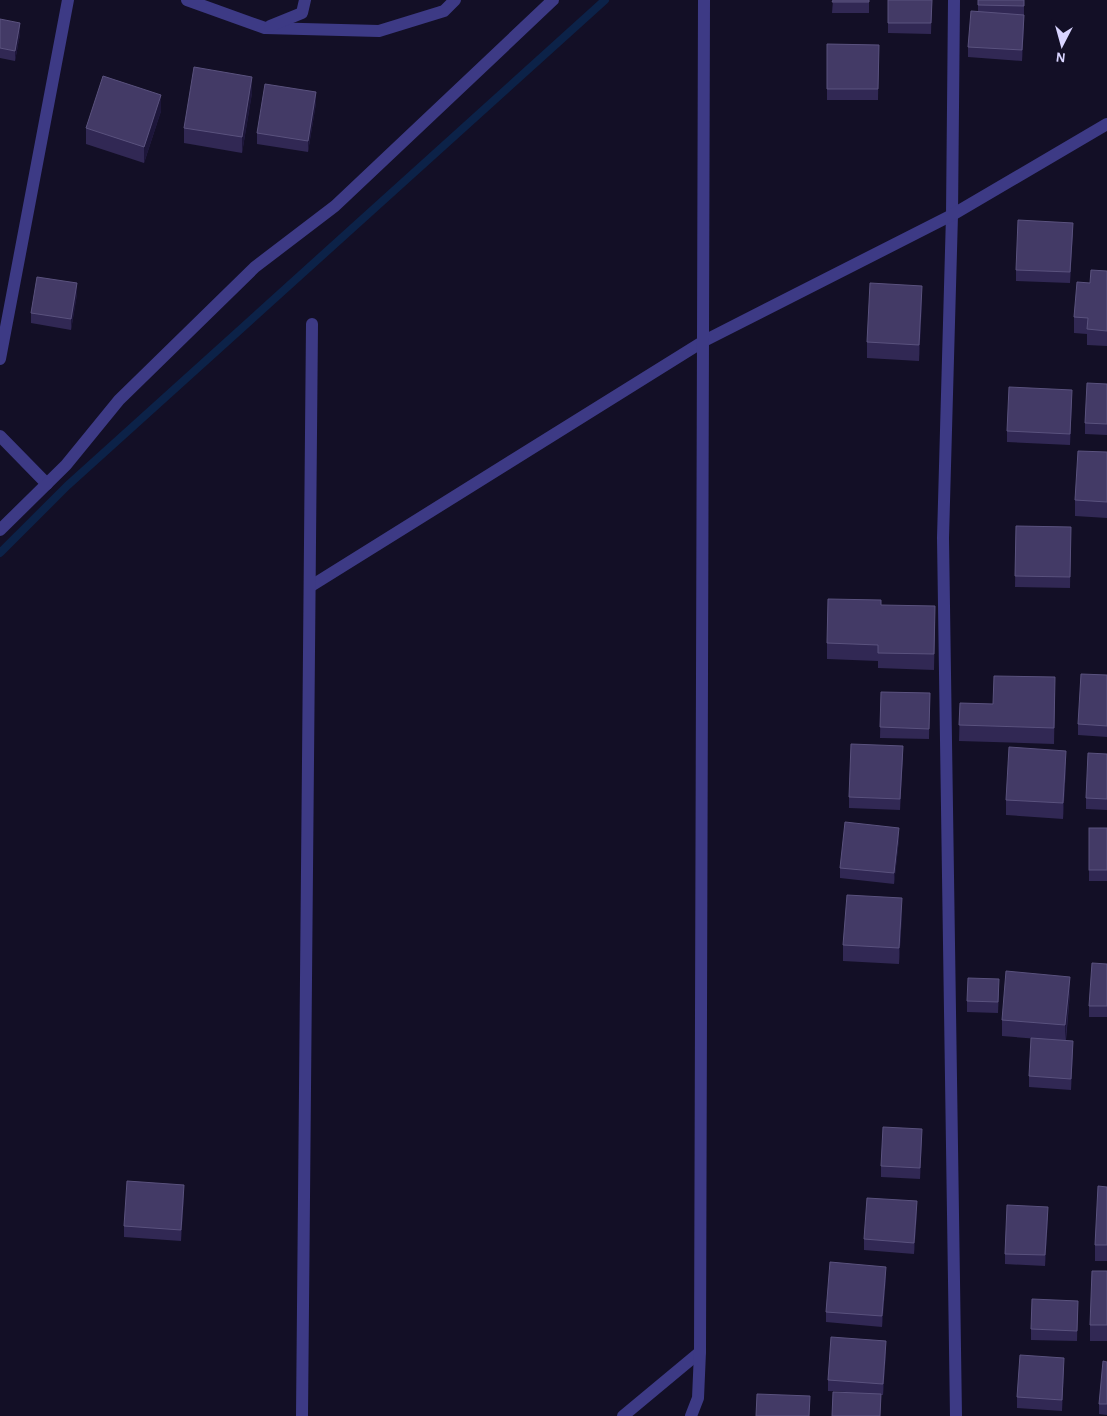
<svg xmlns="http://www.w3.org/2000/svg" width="1107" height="1416" font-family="'Alegreya Sans',sans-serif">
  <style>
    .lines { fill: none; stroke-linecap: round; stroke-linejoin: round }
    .stream { stroke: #0c2248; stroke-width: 8 }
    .minor { stroke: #3d3a85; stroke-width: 12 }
    .wall { fill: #312854 }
    .shaded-wall { fill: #1d163a }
    .building { fill: #433a66; stroke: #5a527e }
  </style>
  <rect width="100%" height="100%" fill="#130f26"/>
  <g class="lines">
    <polyline class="stream" points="0,553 67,486 605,0"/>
    <g class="minor">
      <polyline points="187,0 265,28 379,31 444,11 455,0"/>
      <polyline points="954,0 952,215 943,538 956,1416"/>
      <polyline points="270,26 302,13 305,0"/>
      <polyline points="0,359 68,0"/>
      <polyline points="0,436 47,484"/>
      <polyline points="0,530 66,465 119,400 255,267 335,206 553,0"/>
      <polyline points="311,586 704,341 952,215 1107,124"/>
      <polyline points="302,1416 312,324"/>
      <polyline points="623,1416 700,1352"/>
      <polyline points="691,1416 698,1398 700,1352 704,0"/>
    </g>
  </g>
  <g class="wall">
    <polygon points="833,0 869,0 869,13 832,13"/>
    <polygon points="888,0 932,0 931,34 888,33"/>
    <polygon points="978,0 1024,0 1024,26 1022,61 968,57 968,47 978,11"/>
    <polygon points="0,19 20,34 15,61 0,58"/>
    <polygon points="827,44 879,45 878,100 827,100"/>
    <polygon points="252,93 242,153 184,143 184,128"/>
    <polygon points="316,103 308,152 257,144 257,133"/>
    <polygon points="161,111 144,163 86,144 86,128"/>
    <polygon points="1073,233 1070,283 1016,281 1016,270"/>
    <polygon points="1107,271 1107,346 1087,345 1087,334 1074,333 1074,317 1090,283"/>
    <polygon points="77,294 71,330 31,323 31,313"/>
    <polygon points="922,302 919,361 867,358 867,342"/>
    <polygon points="1107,384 1107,435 1085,434 1085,423"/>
    <polygon points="1072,401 1070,445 1007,442 1007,431"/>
    <polygon points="1107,452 1107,518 1075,516 1075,500"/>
    <polygon points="1016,526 1071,527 1070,588 1015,587"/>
    <polygon points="881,605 935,622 934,670 878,668 878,661 827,659 827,643"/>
    <polygon points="1107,675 1107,737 1078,735 1078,724"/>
    <polygon points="881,692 930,693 929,739 880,738"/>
    <polygon points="1055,693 1054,744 959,741 960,703 993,704"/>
    <polygon points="1107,754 1107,810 1086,809 1086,798"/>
    <polygon points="903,757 900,810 849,808 849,797"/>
    <polygon points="1066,767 1063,819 1006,815 1006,800"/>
    <rect x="1089" y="828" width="18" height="53"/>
    <polygon points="899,839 894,884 840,878 840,868"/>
    <polygon points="902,914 899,964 843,961 843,945"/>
    <polygon points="1107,964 1107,1017 1089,1017 1089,1006"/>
    <polygon points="999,990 998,1013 967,1012 967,1001"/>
    <polygon points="1070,993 1066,1040 1073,1051 1071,1090 1029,1087 1029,1076 1039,1039 1002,1036 1002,1020"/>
    <polygon points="922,1139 920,1179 881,1177 881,1166"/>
    <polygon points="1107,1187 1107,1261 1095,1261 1095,1245"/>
    <polygon points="184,1196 181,1241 124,1237 124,1226"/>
    <polygon points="917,1212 914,1254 864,1250 864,1239"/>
    <polygon points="1048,1218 1045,1266 1005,1264 1005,1254"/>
    <polygon points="1107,1271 1107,1341 1090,1341 1090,1325"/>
    <polygon points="886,1277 882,1327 826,1322 826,1312"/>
    <polygon points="1078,1301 1077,1341 1031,1340 1031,1329"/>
    <polygon points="886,1352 883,1395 881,1395 880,1416 832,1416 846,1392 828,1391 828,1380"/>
    <polygon points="1107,1362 1107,1415 1099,1414 1099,1404"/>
    <polygon points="1064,1368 1062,1411 1017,1408 1017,1397"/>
  </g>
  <g class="shaded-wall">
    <polygon points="1024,15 1024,26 1022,61 1022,50"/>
    <polygon points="20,23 20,34 15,61 15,51"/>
    <polygon points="252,77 252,93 242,153 242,137"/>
    <polygon points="316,92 316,103 308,152 308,141"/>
    <polygon points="161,95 161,111 144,163 144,147"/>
    <polygon points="77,283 77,294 71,330 71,319"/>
    <polygon points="922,286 922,302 919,361 919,345"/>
    <polygon points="1072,390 1072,401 1070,445 1070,434"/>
    <polygon points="1066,751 1066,767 1063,819 1063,803"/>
    <polygon points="899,828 899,839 894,884 894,873"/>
    <polygon points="902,898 902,914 899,964 899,948"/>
    <polygon points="1070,977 1070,993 1065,1041 1065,1025"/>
    <polygon points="1073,1041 1073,1051 1071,1090 1071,1079"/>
    <polygon points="922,1129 922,1139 920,1179 920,1168"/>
    <polygon points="184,1185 184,1196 181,1241 181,1230"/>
    <polygon points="917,1201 917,1212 914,1254 914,1243"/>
    <polygon points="1048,1207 1048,1218 1045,1266 1045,1255"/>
    <polygon points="886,1267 886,1277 882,1327 882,1316"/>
    <polygon points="886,1341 886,1352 883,1395 883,1384"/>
    <polygon points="1064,1358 1064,1368 1062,1411 1062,1400"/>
  </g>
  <g class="building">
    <polygon points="833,0 869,0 869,2 832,2"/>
    <polygon points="888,0 932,0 931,23 888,23"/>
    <polygon points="978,0 1024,0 1024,6 978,5"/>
    <polygon points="971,11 1024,15 1022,50 968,47"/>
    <polygon points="0,19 20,23 15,51 0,48"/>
    <polygon points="827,44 879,45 878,89 827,89"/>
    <polygon points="194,67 252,77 242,137 184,128"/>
    <polygon points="103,76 161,95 144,147 86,128"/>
    <polygon points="265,84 316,92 308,141 257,133"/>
    <polygon points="1018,220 1073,223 1070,272 1016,270"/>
    <polygon points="1091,270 1107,271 1107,331 1087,329 1088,318 1074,317 1077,282 1090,283"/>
    <polygon points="37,277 77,283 71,319 31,313"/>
    <polygon points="870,283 922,286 919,345 867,342"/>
    <polygon points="1087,383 1107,384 1107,424 1085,423"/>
    <polygon points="1009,387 1072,390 1070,434 1007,431"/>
    <polygon points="1078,451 1107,452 1107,502 1075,500"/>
    <polygon points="1016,526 1071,527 1070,577 1015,576"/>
    <polygon points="828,599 881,600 881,605 935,606 934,654 878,653 878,645 827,643"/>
    <polygon points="1081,674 1107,675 1107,726 1078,724"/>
    <polygon points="994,676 1055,677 1054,728 959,725 960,703 993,704"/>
    <polygon points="881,692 930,693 929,729 880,727"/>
    <polygon points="851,744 903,746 900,799 849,797"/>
    <polygon points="1009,747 1066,751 1063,803 1006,800"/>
    <polygon points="1088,753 1107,754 1107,799 1086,798"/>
    <polygon points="845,822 899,828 894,873 840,868"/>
    <rect x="1089" y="828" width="18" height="42"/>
    <polygon points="847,895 902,898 899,948 843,945"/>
    <polygon points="1092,963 1107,964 1107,1006 1089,1006"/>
    <polygon points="1006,971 1070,977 1065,1025 1002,1020"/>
    <polygon points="968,978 999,979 998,1002 967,1001"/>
    <polygon points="1031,1038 1073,1041 1071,1079 1029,1076"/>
    <polygon points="883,1127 922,1129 920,1168 881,1166"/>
    <polygon points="127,1181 184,1185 181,1230 124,1226"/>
    <polygon points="1098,1186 1107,1187 1107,1245 1095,1245"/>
    <polygon points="867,1198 917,1201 914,1243 864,1239"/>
    <polygon points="1007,1205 1048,1207 1045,1255 1005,1254"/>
    <polygon points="830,1262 886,1267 882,1316 826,1312"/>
    <polygon points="1092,1271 1107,1271 1107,1325 1090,1325"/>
    <polygon points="1032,1299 1078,1301 1077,1331 1031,1329"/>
    <polygon points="831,1337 886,1341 883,1384 828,1380"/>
    <polygon points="1020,1355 1064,1358 1062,1400 1017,1397"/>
    <polygon points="1103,1361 1107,1362 1107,1404 1099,1404"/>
    <polygon points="833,1392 881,1394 880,1416 832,1416"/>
    <polygon points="757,1394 810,1396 809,1416 756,1416"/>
  </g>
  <g transform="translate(1062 45) rotate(186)" stroke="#130f26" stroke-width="4" paint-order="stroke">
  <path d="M0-4L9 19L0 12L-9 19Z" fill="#d9d4ff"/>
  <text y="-8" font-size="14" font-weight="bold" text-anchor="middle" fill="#d9d4ff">N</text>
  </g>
</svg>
